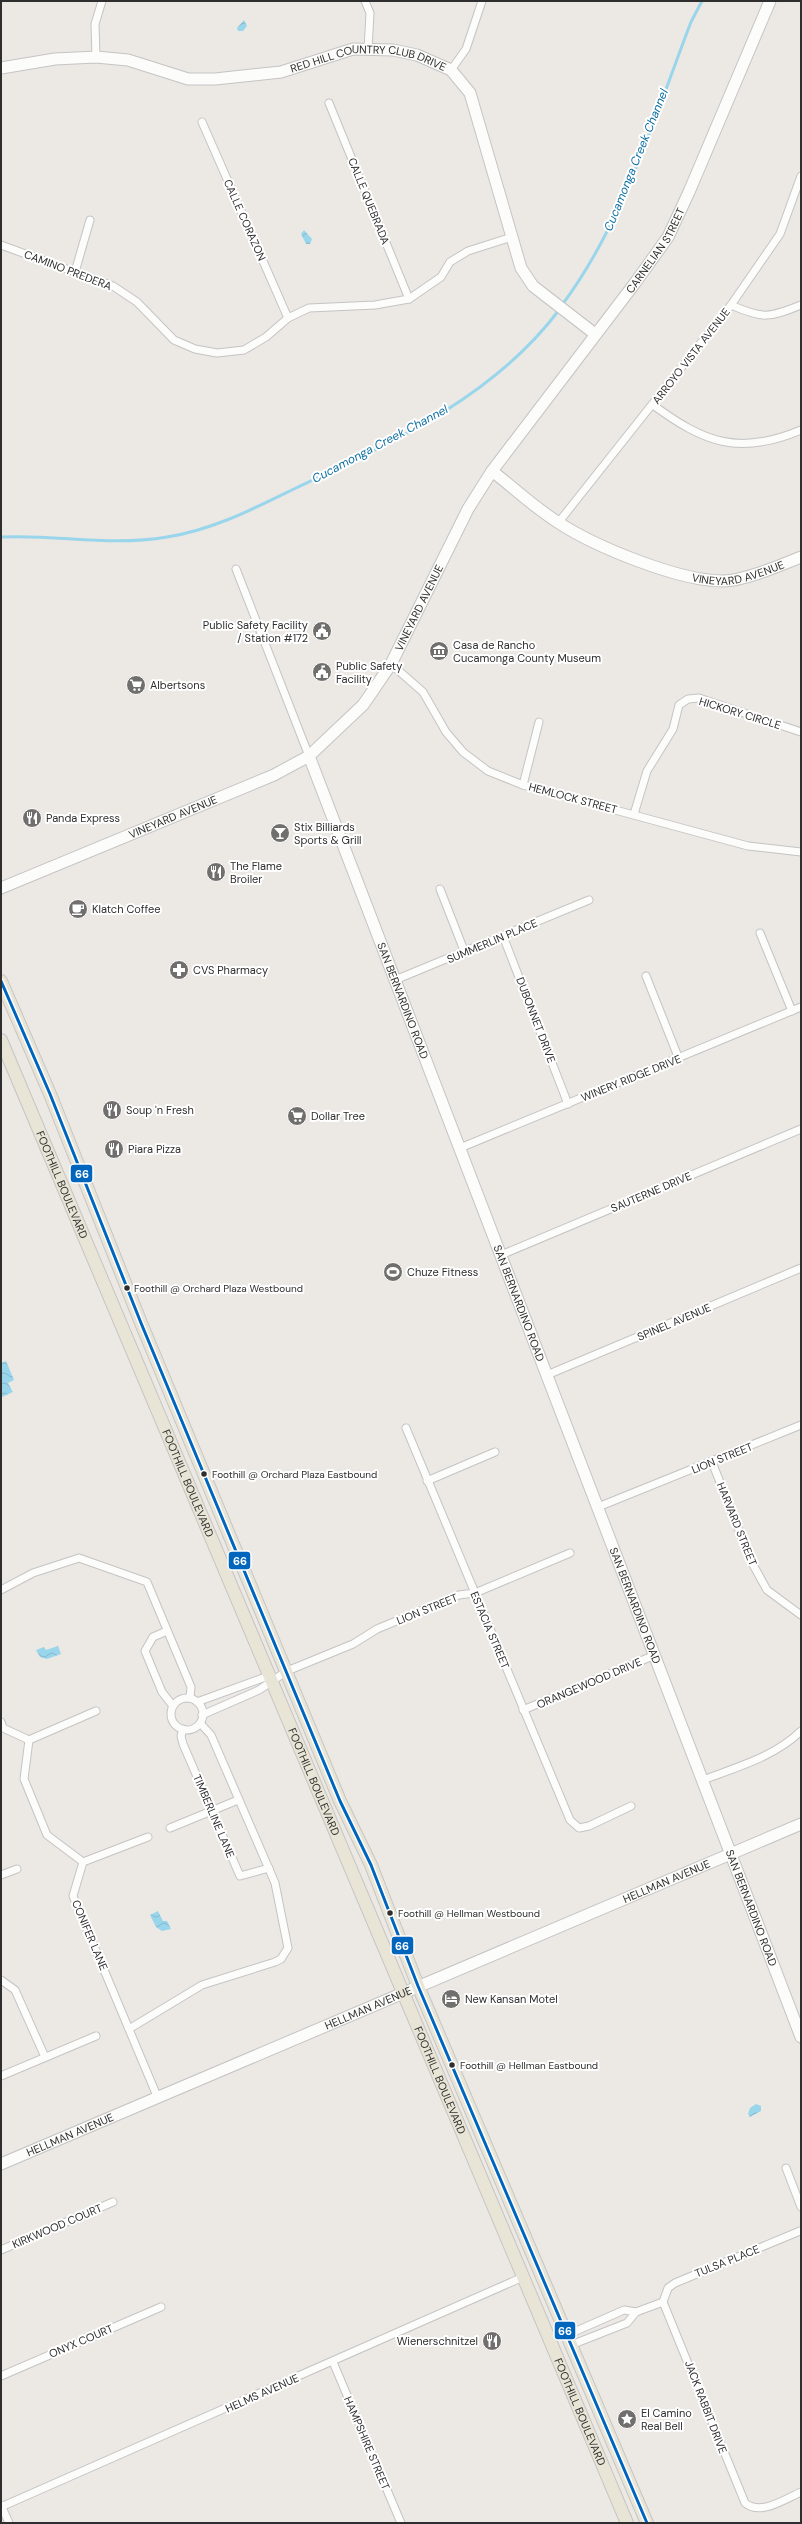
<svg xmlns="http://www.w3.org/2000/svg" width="802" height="2524" font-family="'DM Sans',sans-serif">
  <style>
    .water { fill: url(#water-waves) }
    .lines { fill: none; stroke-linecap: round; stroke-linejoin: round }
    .stream { stroke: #99d6ec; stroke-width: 3 }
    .street-casing { stroke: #c5c4c5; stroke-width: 9 }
    .secondary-casing { stroke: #c5c4c5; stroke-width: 13 }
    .primary-casing { stroke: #c6c5c4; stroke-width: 14 }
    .street { stroke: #fcfcfb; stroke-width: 7 }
    .secondary { stroke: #fcfcfb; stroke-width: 11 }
    .primary { stroke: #e8e4d6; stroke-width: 12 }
    .bus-1-casing { stroke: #fff; stroke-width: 6 }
    .bus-1 { stroke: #0065bd; stroke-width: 3 }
    .bus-dot { fill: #2e2e2e; stroke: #fff; stroke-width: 1.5 }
    .labels { text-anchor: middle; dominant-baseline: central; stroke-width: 4; stroke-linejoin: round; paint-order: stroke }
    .bus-label { font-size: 10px; fill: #2e2e2e; stroke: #fff; text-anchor: start }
    .street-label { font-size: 11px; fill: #2e2e2e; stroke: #fff }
    .poi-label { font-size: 11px; fill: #2e2e2e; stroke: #fff; text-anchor: start }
    .water-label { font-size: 12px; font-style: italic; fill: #0d6fa3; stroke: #fff }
    .line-badge { stroke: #fff; stroke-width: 1.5 }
    .badge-label { font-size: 11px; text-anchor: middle; font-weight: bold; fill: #fff }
  </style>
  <defs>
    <pattern id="water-waves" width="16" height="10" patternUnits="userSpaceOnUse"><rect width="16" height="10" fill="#99d6ec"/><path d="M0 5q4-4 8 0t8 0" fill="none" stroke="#84b8cb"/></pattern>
  </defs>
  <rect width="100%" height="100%" fill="#ece8e4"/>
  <g class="water">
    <polygon points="244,20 247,26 243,31 238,31 237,28"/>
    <polygon points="304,230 312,239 310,244 306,244 301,234"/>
    <polygon points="6,1361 14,1380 8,1383 13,1392 2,1397 1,1363"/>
    <polygon points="58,1646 61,1654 47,1659 40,1657 36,1650 44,1647 46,1650"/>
    <polygon points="158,1911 163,1921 167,1921 171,1929 162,1931 156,1927 150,1915"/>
    <polygon points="756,2104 761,2106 761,2111 750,2117 748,2114 750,2108"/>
  </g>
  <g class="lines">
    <g class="stream">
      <path d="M 562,305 C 624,222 654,118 691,22 L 702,1"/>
      <path d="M 1,537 C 57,534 109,547 167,537 C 213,530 255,508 296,488 C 391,443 494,397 559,310"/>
    </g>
    <g class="street-casing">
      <g id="street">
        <polyline points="365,1 370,13 368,49"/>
        <polyline points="96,57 95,24 102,1"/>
        <polyline points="451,70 466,49 482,1"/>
        <polyline points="329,103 409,299"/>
        <polyline points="202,122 288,318"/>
        <polyline points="1,245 113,286 137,302 174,340 195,349 217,353 244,350 266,337 288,318 309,308 375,305 409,299 441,277 450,262 468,251 512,237"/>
        <polyline points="75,272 90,220"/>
        <path d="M 731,305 C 763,319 769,318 801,305"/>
        <path d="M 653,405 C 705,443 739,456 801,430"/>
        <polyline points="558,523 731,305 780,234 801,176"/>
        <polyline points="236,569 309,756"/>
        <polyline points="391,664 423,692 446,732 463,752 488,771 523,785 748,846 801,852"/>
        <polyline points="523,785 539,722"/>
        <polyline points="634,814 647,771 673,729 679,705 688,699 699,698 801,732"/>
        <polyline points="440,889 465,953"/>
        <polyline points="760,933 792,1011"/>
        <polyline points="503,936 568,1104"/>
        <polyline points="646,976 679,1059"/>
        <polyline points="395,980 589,900"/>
        <polyline points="460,1148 801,1007"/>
        <polyline points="501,1255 801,1129"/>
        <polyline points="547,1375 801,1268"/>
        <polyline points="406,1428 570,1820 579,1828 589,1826 631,1806"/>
        <polyline points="712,1462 751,1561 767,1590 801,1615"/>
        <polyline points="427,1481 495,1452"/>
        <polyline points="598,1507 801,1425"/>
        <polyline points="1,1590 33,1573 79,1558 147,1582 191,1687 190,1698"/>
        <polyline points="167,1631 153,1637 145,1651 162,1692 173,1706"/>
        <circle cx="187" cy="1714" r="16"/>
        <polyline points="197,1702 271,1675"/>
        <polyline points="523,1710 655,1655"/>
        <polyline points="202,1715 259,1690 287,1671 353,1644 377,1629 459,1595 475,1593 570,1553"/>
        <polyline points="1,1722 3,1728 29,1740 24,1779 47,1835 83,1862 73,1896 157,2096"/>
        <polyline points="183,1729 181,1736 183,1744 240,1876 269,1868"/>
        <polyline points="29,1740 96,1711"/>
        <path d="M 703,1780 C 737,1767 774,1757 801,1731"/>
        <polyline points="170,1828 238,1800"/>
        <polyline points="83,1862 148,1837"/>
        <polyline points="1,1875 17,1869"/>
        <polyline points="1,1980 15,1990 45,2057"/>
        <polyline points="129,2029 202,1985 275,1962 281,1959 288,1948 275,1883 211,1735 200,1723"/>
        <polyline points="1,2076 96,2036"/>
        <polyline points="786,2168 801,2207"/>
        <polyline points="1,2250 113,2202"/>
        <path d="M 663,2302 L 745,2503 C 761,2516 785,2499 801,2492"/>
        <polyline points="663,2302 668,2288 675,2283 800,2231"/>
        <polyline points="567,2335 624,2310 636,2312"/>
        <polyline points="571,2345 627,2323 636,2312 663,2302"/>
        <polyline points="333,2362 401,2523"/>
        <polyline points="1,2376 161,2307"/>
        <polyline points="1,2505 9,2523"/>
        <polyline points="1,2507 523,2277"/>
      </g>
    </g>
    <g class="secondary-casing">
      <g id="secondary">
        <path id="s1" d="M 1,68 L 55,59 L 96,57 L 128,60 L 188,79 L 215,79 L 281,72 L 353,49 L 393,50 L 417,55 L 451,70 L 470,93 L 521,268 L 533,286 L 595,334"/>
        <path id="s2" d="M 492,471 C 514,488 535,508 559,523 C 596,547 679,581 723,581 C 744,581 781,565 801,557"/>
        <path id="s3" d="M 309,756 L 801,2037"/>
        <path id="s4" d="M 1,888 L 274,775 L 309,756 L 363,705 L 372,692 L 391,664 L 468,509 L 492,471 L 635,283 L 668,237 L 689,192 L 770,1"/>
        <path id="s5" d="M 1,2164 L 801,1824"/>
      </g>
    </g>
    <g class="primary-casing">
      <g id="primary">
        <polyline points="1,981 50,1094 141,1323 340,1801 371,1865 418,1986 647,2523"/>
        <path id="s6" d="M 1,1040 L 627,2523"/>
      </g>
    </g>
    <use href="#street" class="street"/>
    <use href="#secondary" class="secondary"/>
    <use href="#primary" class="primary"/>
    <g class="bus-1-casing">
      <polyline id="bus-1" points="1,981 50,1094 141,1323 340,1801 371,1865 418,1986 647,2523"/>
    </g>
    <use href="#bus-1" class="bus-1"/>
  </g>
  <defs>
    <g id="civic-disc" transform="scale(1)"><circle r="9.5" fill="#706f6e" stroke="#fff"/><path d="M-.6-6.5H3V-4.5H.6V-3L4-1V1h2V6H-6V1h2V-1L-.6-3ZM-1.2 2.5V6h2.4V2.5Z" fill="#fff"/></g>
    <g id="museum-disc" transform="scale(1)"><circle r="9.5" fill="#706f6e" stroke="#fff"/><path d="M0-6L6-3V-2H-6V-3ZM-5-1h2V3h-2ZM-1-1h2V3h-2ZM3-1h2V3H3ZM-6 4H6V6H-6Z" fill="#fff"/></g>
    <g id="supermarket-disc" transform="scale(1)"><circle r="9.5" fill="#706f6e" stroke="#fff"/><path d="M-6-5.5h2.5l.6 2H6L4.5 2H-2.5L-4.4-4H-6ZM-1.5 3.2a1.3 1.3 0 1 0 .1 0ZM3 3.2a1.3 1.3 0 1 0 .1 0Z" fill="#fff"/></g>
    <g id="restaurant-disc" transform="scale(1)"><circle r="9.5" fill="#706f6e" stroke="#fff"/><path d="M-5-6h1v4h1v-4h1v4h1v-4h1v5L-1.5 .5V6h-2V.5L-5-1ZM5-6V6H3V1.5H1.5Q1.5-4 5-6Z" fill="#fff"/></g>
    <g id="bar-disc" transform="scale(1)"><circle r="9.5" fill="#706f6e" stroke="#fff"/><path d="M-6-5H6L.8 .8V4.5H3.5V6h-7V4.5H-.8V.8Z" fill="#fff"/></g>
    <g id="cafe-disc" transform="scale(1)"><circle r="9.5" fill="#706f6e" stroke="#fff"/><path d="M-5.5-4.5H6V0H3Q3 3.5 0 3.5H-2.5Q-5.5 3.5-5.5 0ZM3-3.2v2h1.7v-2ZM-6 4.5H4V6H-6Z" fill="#fff"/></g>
    <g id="pharmacy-disc" transform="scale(1)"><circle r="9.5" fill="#706f6e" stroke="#fff"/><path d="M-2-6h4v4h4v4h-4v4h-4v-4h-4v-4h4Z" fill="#fff"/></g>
    <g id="stadium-disc" transform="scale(1)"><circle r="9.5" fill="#706f6e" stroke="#fff"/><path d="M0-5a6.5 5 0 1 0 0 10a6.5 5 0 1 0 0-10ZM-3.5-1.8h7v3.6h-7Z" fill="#fff"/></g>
    <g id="hotel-disc" transform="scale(1)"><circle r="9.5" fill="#706f6e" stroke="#fff"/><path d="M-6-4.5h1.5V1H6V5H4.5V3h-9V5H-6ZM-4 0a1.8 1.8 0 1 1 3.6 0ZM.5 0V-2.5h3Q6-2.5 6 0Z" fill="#fff"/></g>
    <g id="sight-disc" transform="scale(1)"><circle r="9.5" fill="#706f6e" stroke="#fff"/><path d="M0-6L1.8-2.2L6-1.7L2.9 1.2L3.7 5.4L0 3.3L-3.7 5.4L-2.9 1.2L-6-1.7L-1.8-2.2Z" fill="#fff"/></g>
  </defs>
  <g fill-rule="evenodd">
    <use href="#civic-disc" x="322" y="631"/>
    <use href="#museum-disc" x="439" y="651"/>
    <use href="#civic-disc" x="322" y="672"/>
    <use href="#supermarket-disc" x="136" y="685"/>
    <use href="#restaurant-disc" x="32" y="818"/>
    <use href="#bar-disc" x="280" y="833"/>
    <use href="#restaurant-disc" x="216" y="872"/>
    <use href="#cafe-disc" x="78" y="909"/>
    <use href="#pharmacy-disc" x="179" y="970"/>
    <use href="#restaurant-disc" x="112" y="1110"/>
    <use href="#supermarket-disc" x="297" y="1116"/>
    <use href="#restaurant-disc" x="114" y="1149"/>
    <use href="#stadium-disc" x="393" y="1272"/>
    <use href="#hotel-disc" x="451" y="1999"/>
    <use href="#restaurant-disc" x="492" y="2341"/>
    <use href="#sight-disc" x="627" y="2419"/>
  </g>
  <g class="bus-dot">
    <circle cx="127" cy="1288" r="3.5"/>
    <circle cx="204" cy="1474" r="3.5"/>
    <circle cx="390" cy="1913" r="3.5"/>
    <circle cx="452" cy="2065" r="3.5"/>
  </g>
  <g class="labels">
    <g class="bus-label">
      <text x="134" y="1288">Foothill @ Orchard Plaza Westbound</text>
      <text x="212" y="1474">Foothill @ Orchard Plaza Eastbound</text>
      <text x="398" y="1913">Foothill @ Hellman Westbound</text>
      <text x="460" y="2065">Foothill @ Hellman Eastbound</text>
    </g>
    <g class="street-label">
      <text stroke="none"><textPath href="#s1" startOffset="375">RED HILL COUNTRY CLUB DRIVE</textPath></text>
      <text transform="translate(369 201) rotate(68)">CALLE QUEBRADA</text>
      <text transform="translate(245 220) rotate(66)">CALLE CORAZON</text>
      <text stroke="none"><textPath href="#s4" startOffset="952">CARNELIAN STREET</textPath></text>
      <text transform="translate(68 270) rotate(21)">CAMINO PREDERA</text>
      <text transform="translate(691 356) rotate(-52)">ARROYO VISTA AVENUE</text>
      <text stroke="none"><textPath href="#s2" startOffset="276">VINEYARD AVENUE</textPath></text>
      <text stroke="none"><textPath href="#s4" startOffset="522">VINEYARD AVENUE</textPath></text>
      <text transform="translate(740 713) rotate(17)">HICKORY CIRCLE</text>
      <text transform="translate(573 798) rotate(15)">HEMLOCK STREET</text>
      <text stroke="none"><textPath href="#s4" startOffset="186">VINEYARD AVENUE</textPath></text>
      <text transform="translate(492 941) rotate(-23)">SUMMERLIN PLACE</text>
      <text stroke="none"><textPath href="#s3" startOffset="262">SAN BERNARDINO ROAD</textPath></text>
      <text transform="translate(536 1020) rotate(69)">DUBONNET DRIVE</text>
      <text transform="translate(631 1078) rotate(-22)">WINERY RIDGE DRIVE</text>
      <text stroke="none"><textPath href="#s6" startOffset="157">FOOTHILL BOULEVARD</textPath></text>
      <text transform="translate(651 1192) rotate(-23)">SAUTERNE DRIVE</text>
      <text stroke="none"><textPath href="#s3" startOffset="586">SAN BERNARDINO ROAD</textPath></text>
      <text transform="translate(674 1322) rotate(-23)">SPINEL AVENUE</text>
      <text transform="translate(722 1458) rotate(-22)">LION STREET</text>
      <text stroke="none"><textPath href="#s6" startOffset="481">FOOTHILL BOULEVARD</textPath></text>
      <text transform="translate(737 1524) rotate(68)">HARVARD STREET</text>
      <text stroke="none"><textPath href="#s3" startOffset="910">SAN BERNARDINO ROAD</textPath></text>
      <text transform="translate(427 1609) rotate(-22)">LION STREET</text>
      <text transform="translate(490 1630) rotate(67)">ESTACIA STREET</text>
      <text transform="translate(589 1683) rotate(-23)">ORANGEWOOD DRIVE</text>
      <text stroke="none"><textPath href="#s6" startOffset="805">FOOTHILL BOULEVARD</textPath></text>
      <text transform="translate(214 1816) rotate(67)">TIMBERLINE LANE</text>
      <text stroke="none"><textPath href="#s5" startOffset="723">HELLMAN AVENUE</textPath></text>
      <text stroke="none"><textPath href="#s3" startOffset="1234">SAN BERNARDINO ROAD</textPath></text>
      <text transform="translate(90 1935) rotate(67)">CONIFER LANE</text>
      <text stroke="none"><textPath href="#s5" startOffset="399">HELLMAN AVENUE</textPath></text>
      <text stroke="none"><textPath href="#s6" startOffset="1129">FOOTHILL BOULEVARD</textPath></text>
      <text stroke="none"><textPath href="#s5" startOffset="75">HELLMAN AVENUE</textPath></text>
      <text transform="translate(57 2226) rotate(-23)">KIRKWOOD COURT</text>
      <text transform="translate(727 2261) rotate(-22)">TULSA PLACE</text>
      <text transform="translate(81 2341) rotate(-23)">ONYX COURT</text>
      <text transform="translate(262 2393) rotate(-24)">HELMS AVENUE</text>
      <text transform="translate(706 2407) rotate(69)">JACK RABBIT DRIVE</text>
      <text stroke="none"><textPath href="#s6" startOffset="1489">FOOTHILL BOULEVARD</textPath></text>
      <text transform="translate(367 2443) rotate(67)">HAMPSHIRE STREET</text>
    </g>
    <g class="poi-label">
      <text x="308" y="625" text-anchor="end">Public Safety Facility<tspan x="308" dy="13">/ Station #172</tspan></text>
      <text x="453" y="645">Casa de Rancho<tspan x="453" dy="13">Cucamonga County Museum</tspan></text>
      <text x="336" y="666">Public Safety<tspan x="336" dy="13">Facility</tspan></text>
      <text x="150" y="685">Albertsons</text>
      <text x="46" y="818">Panda Express</text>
      <text x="294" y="827">Stix Billiards<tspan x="294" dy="13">Sports &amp; Grill</tspan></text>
      <text x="230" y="866">The Flame<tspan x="230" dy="13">Broiler</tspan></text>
      <text x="92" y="909">Klatch Coffee</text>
      <text x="193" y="970">CVS Pharmacy</text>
      <text x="126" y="1110">Soup 'n Fresh</text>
      <text x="311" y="1116">Dollar Tree</text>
      <text x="128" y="1149">Piara Pizza</text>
      <text x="407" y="1272">Chuze Fitness</text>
      <text x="465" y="1999">New Kansan Motel</text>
      <text x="478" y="2341" text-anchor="end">Wienerschnitzel</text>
      <text x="641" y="2413">El Camino<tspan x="641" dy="13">Real Bell</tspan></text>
    </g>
    <g class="water-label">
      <text transform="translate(636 160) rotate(-68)">Cucamonga Creek Channel</text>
      <text transform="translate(380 444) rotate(-28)">Cucamonga Creek Channel</text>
    </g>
  </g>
  <g class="line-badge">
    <rect x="70" y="1164" width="23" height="19" rx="4" fill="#0065bd"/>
    <rect x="228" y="1551" width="23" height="19" rx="4" fill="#0065bd"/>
    <rect x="391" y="1936" width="23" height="19" rx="4" fill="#0065bd"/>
    <rect x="554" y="2321" width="22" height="19" rx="4" fill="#0065bd"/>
  </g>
  <g class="badge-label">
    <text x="82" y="1178">66</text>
    <text x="240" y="1565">66</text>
    <text x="402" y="1950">66</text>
    <text x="565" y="2335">66</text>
  </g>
  <rect width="802" height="2524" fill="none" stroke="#2e2e2e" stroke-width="4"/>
</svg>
